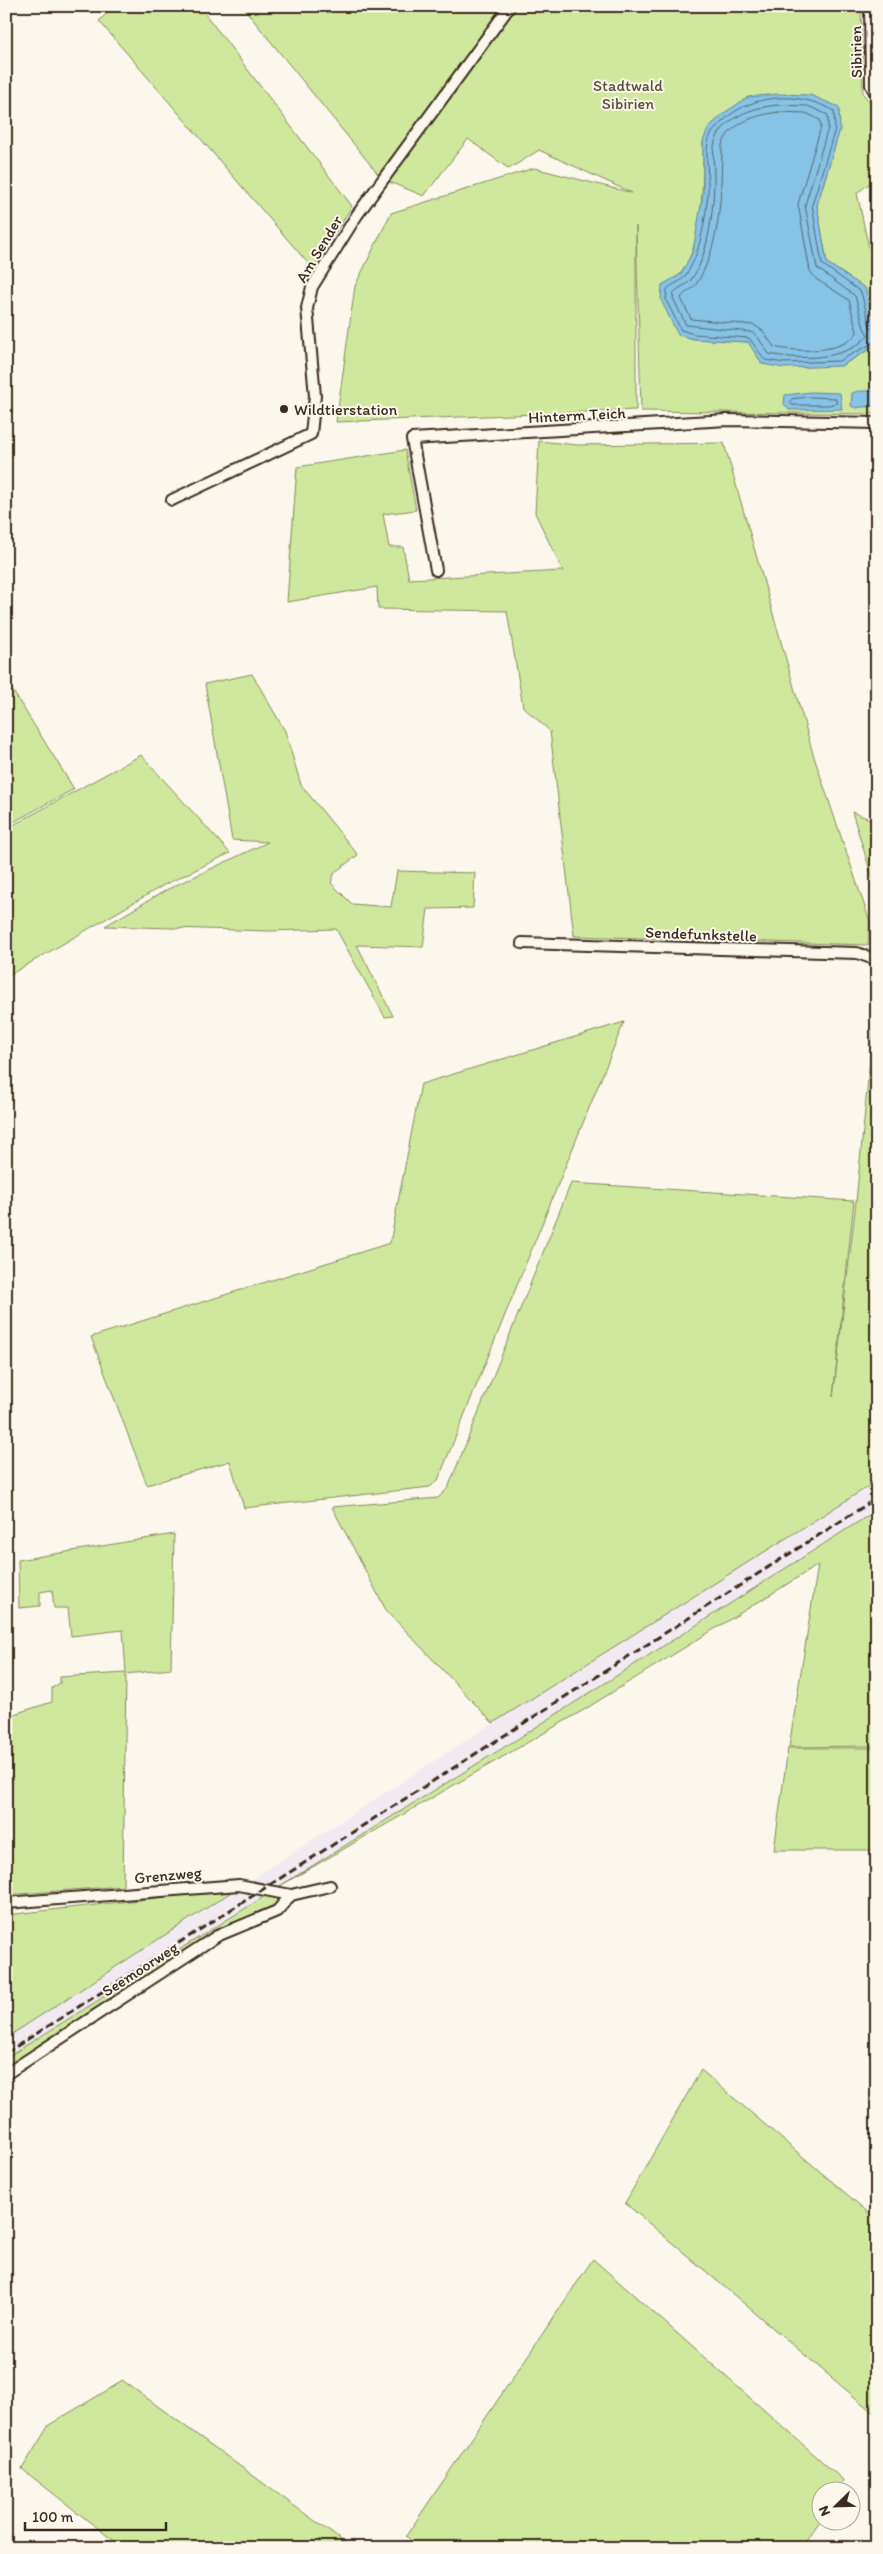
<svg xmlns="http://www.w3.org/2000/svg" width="883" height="2554" font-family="Itim,sans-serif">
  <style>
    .built { fill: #f1eaf1 }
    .green { fill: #cfe89d; stroke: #85895e }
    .water { fill: #87c2e7; stroke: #698597 }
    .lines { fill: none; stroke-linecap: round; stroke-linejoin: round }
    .shore { stroke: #59676e; stroke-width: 1 }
    .minor-casing { stroke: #3b2a1e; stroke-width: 14 }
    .minor { stroke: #fbf7ec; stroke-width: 10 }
    .rail { stroke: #3b2a1e; stroke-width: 3; stroke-dasharray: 8 4; stroke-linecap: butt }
    .poi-dot { fill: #3b2a1e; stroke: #fbf7ec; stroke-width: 2 }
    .labels { text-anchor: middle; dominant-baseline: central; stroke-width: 4; stroke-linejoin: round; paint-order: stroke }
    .street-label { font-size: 16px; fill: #3b2a1e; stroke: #fbf7ec }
    .park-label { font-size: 16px; fill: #595037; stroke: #fbf7ec }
    .poi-label { font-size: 16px; fill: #3b2a1e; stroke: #fbf7ec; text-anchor: start }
  </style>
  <rect width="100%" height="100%" fill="#fbf7ec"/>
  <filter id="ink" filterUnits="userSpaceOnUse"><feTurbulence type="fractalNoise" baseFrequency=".02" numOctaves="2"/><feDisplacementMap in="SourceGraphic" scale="10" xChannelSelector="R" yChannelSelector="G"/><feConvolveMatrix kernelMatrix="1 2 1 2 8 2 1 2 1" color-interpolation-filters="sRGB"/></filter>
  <g filter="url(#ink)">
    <polygon class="built" points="877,1481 877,1510 519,1738 6,2058 6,2038 493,1723"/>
    <g class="green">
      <polygon points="114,6 199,6 352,206 313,269 99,21"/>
      <path d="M 242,6 L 861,6 L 863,94 L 877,109 L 877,178 L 857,193 L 877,286 L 877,334 L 865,288 L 827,263 L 817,205 L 840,129 L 703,141 C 703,178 704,243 681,273 C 677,278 668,282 662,285 L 694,339 L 748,342 L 841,366 L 877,345 L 877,393 L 873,391 L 867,407 L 877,405 L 877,414 L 641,411 L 636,226 L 636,410 L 336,422 L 355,286 L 391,213 L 534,168 L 632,193 L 539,150 L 509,169 L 468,139 L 424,196 L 382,179 Z"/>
      <polygon points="539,441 577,445 724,443 814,757 870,922 868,945 574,936 550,731 523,707 507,611 378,609 377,587 287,602 297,467 405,450 416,510 383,514 389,547 403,547 409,579 563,571 535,513"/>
      <polygon points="252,674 285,731 301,785 358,855 335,872 331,883 352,904 391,907 397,871 475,873 473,908 428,909 423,947 357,945 393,1016 385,1017 336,929 269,931 105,926 168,889 268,842 232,840 205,684"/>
      <polygon points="6,680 74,789 6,826"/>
      <polygon points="141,755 230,853 164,885 6,977 6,829"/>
      <polygon points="852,812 877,822 877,893"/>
      <polygon points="877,987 877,1481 493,1723 386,1610 332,1507 438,1498 448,1488 571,1183 854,1201 833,1397 856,1202"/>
      <polygon points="624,1022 438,1480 430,1487 244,1508 230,1461 147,1485 91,1337 390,1243 421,1084"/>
      <polygon points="877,1510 877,1746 789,1747 818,1565 582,1711 278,1887 519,1738"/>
      <polygon points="174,1534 171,1669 126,1674 123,1886 6,1895 14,1714 52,1702 52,1688 60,1683 60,1677 126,1673 123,1630 71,1636 68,1608 54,1608 52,1590 40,1592 40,1606 19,1608 18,1560"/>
      <polygon points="788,1748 877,1748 877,1850 774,1850"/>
      <polygon points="236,1889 6,2038 6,1915"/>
      <polygon points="265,1896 280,1899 280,1903 215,1934 6,2070 6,2058"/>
      <polygon points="701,2070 877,2220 877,2416 625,2203"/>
      <polygon points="593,2259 843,2480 838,2491 820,2492 820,2521 801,2548 420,2548 406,2536"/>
      <polygon points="122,2380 352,2548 123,2548 22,2469 49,2425 116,2385"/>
    </g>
    <g class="water">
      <polygon points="778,94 810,95 839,107 840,129 817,205 827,263 865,288 877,334 877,345 841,366 784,368 762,364 748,342 694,339 678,335 661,300 662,285 681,274 693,251 703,193 703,141 709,127 724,113 748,97"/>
      <polygon points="858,391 873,391 877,393 877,405 856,408 851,406 852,393"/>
      <polygon points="811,392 840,393 842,409 789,410 784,404 785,395"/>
    </g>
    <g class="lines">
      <g class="shore">
        <path d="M 778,105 L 808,106 L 828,115 L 828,128 L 805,205 L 817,268 L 855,296 L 864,328 L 868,335 C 848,361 798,360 769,354 L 757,336 L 751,332 L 686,325 L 673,298 L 674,292 C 679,288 686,285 690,281 C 709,258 714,206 714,177 C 714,164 711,146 718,135 C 731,114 756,107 778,105 Z"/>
        <path d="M 779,112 L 806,113 L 820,120 L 821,127 L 798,204 L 810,271 L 816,279 L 849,300 L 857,332 C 845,354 795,352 774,347 L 763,331 L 754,325 L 691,319 L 681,298 C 684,292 693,290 697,283 C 722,242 721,191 722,145 C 731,122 756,115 779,112 Z"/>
        <path d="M 877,330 L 870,327 L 861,292 L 822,264 L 812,205 L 835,129 L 834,111 C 800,91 752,93 723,121 C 717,127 710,133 708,142 C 705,157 709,176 708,192 C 706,216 700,257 685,276 C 681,282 672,284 667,289 L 666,300 L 681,330 L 694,334 L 749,338 L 765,360 L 784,363 L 839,361 L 877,341"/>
        <polygon points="811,397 835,398 837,403 828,405 792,405 790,402 792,399"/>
      </g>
      <g class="minor-casing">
        <g id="minor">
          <polyline points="870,6 871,85 877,96"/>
          <polyline points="172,500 311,434 315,396 307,308 312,287 357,215 510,6"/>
          <polyline points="436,570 412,439 727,420 877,423"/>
          <polyline points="522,943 857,953 877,960"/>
          <polyline points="6,1903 239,1885 291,1895 330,1886"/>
          <polyline points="6,2074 217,1936 277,1911 291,1895"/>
        </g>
      </g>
      <use href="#minor" class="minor"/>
      <polyline class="rail" points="6,2053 877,1498"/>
    </g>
  </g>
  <circle class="poi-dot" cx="284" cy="409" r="5"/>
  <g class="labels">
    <g class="street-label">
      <text transform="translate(856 52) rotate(-91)">Sibirien</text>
      <text transform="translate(319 249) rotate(-59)">Am Sender</text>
      <text transform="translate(577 415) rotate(-3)">Hinterm Teich</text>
      <text transform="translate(701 934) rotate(2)">Sendefunkstelle</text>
      <text transform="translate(168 1875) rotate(-5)">Grenzweg</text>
      <text transform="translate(140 1969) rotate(-33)">Seemoorweg</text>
    </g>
    <g class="park-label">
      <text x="628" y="85">Stadtwald<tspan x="628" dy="18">Sibirien</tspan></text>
    </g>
    <g class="poi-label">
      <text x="294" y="409">Wildtierstation</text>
    </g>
  </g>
  <rect width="883" height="2554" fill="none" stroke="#fbf7ec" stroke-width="25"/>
  <rect x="12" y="12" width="858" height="2529" fill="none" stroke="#3b2a1e" stroke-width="2" filter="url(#ink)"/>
  <g transform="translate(836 2506) rotate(247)"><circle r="24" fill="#fbf7ec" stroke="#aea59a"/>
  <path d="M0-4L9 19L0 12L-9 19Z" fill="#3b2a1e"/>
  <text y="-8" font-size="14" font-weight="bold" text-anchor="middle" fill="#3b2a1e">N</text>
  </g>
  <path d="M25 2522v8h141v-8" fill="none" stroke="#3b2a1e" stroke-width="2.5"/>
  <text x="32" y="2522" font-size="15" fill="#3b2a1e" stroke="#fbf7ec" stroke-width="4" paint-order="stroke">100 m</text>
</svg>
